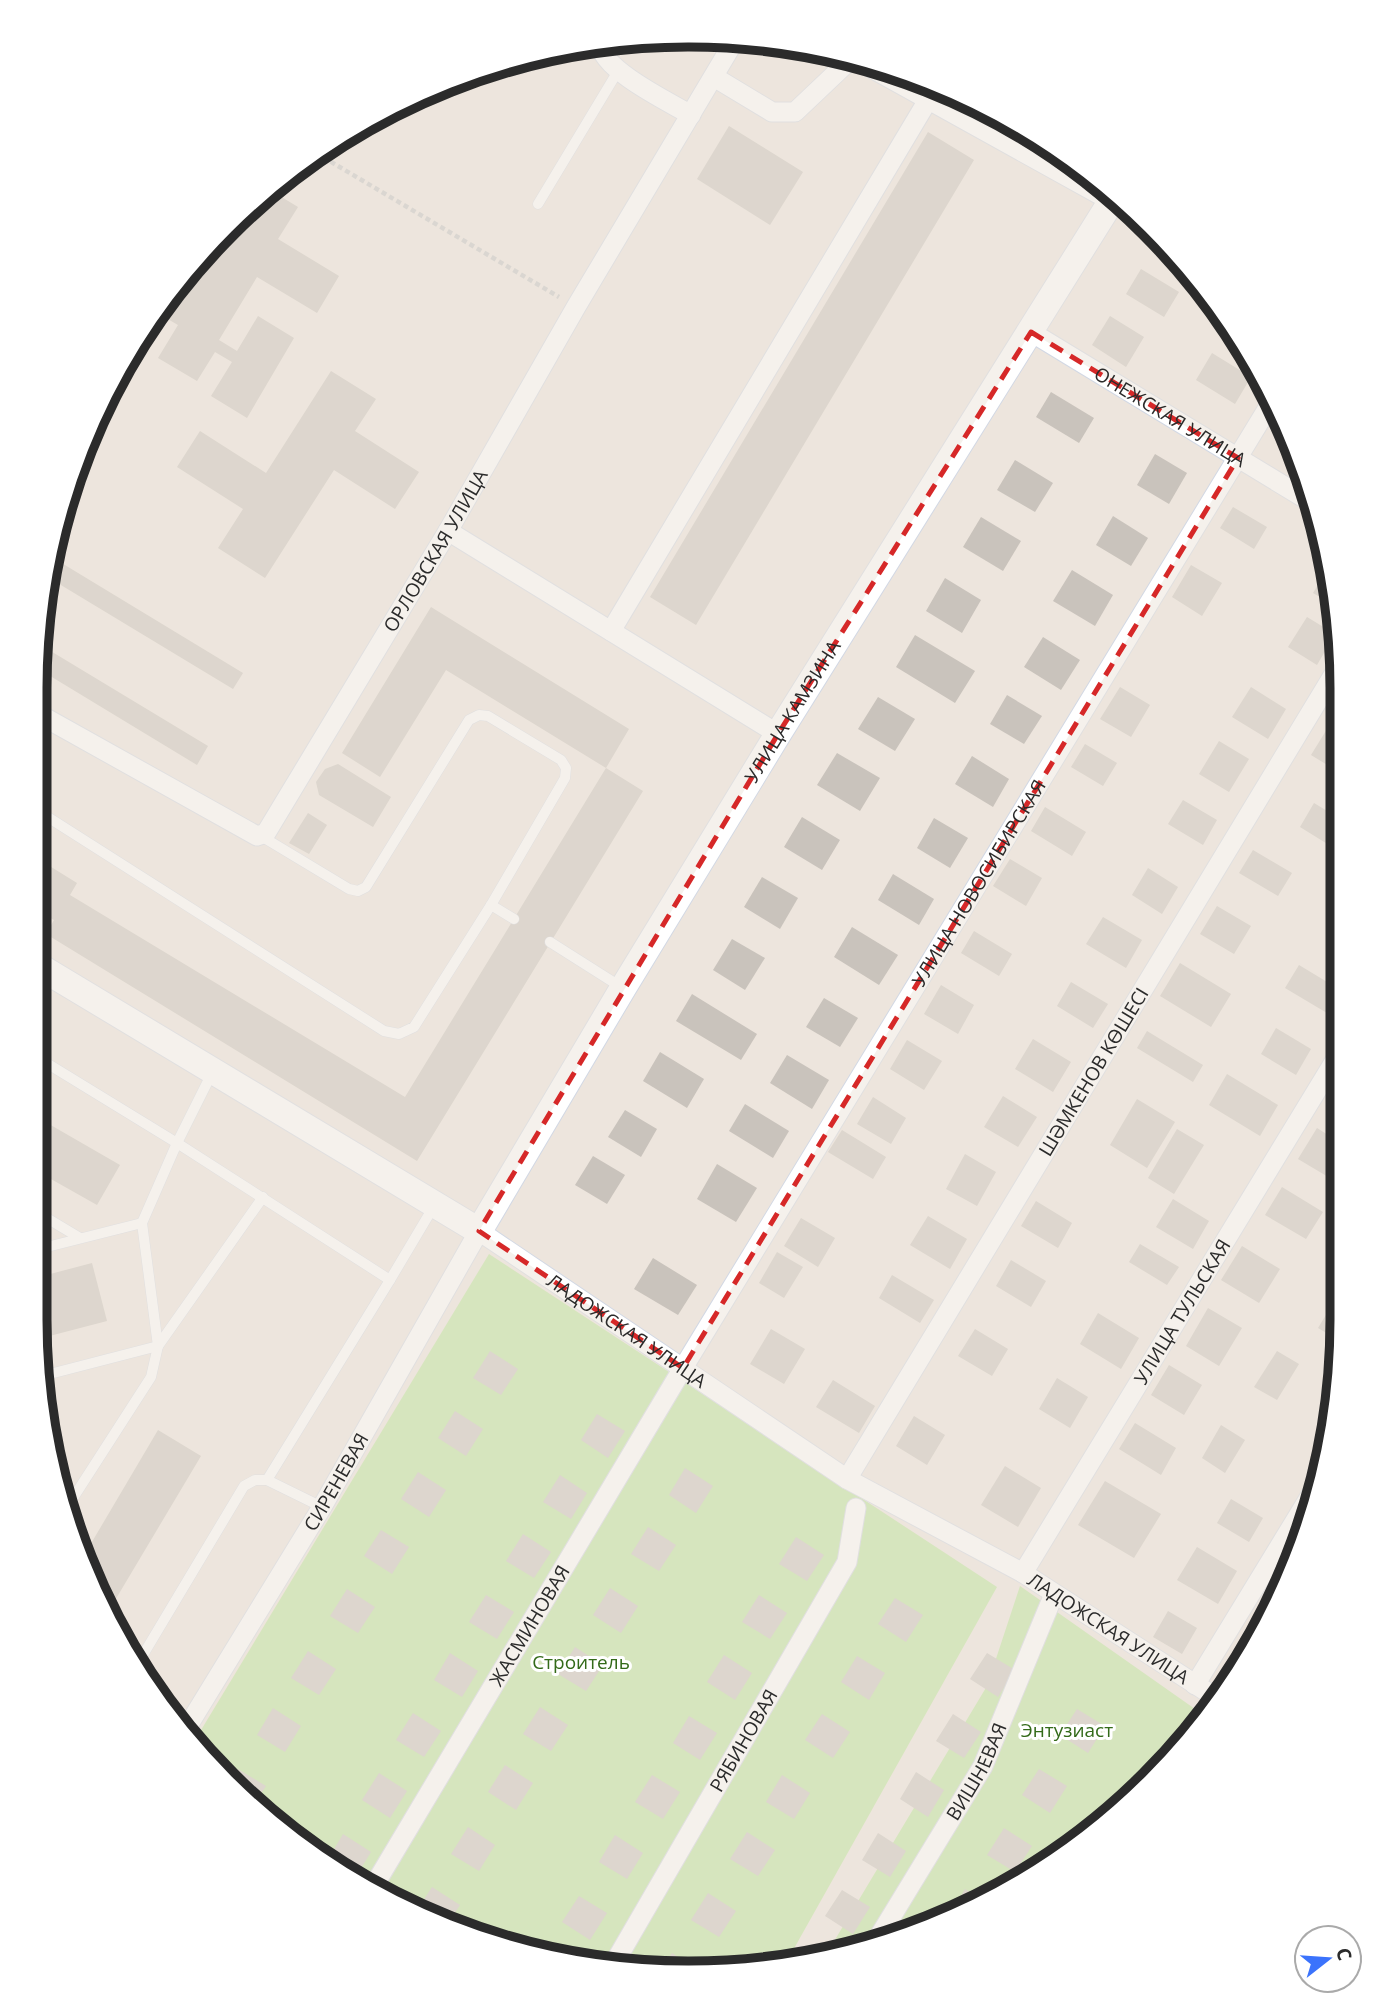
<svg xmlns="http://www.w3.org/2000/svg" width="1377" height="2008" font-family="'Open Sans',sans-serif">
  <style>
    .green { fill: #bbe499 }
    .building { fill: #c9c3bc }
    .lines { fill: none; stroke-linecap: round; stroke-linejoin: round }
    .service-casing { stroke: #d2d8e4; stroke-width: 11 }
    .minor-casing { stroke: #d2d8e4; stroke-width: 21 }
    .secondary-casing { stroke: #d2d8e4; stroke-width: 28 }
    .path { stroke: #c4c4c4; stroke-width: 4.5; stroke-dasharray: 5 3.5; stroke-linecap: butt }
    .service { stroke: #fff; stroke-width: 10 }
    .minor { stroke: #fff; stroke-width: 19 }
    .secondary { stroke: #fff; stroke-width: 26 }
    .marked { fill: none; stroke: #d62828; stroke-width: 5; stroke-dasharray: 14 9; stroke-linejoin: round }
    .labels { text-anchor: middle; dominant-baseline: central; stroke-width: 6; stroke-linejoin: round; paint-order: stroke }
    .street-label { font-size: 19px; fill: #2b2b2b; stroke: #fff }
    .park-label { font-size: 19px; fill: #336a19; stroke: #fff }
    .rim { fill: none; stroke: #2b2b2b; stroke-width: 9 }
  </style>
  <rect width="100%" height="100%" fill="#ede5dd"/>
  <g class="green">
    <polygon points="489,1254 997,1587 787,1961 604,1967 438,1923 258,1811 195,1740"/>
    <polygon points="1020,1586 1205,1716 1150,1782 978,1905 824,1958 987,1686"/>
  </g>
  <g class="building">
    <polygon points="729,126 803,172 770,225 697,179"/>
    <polygon points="928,132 974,160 696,625 650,597"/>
    <polygon points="270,190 298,207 278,239 339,276 317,313 257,277 219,340 237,351 258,316 294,338 247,418 211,396 232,362 215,352 197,381 158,358 178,325 159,314 188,277 196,282 232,221"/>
    <polygon points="1141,269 1179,292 1164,317 1126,294"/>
    <polygon points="1110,316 1144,337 1126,367 1092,345"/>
    <polygon points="1212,353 1251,377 1235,404 1196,380"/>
    <polygon points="331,371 376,399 355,431 419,472 395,509 334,470 265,578 218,548 243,509 177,467 200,431 266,473"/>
    <polygon points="1051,392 1094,418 1079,443 1036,417"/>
    <polygon points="1280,416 1284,427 1289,443 1271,432"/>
    <polygon points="1155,454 1187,473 1169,504 1137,485"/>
    <polygon points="1015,460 1053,483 1035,512 997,490"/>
    <polygon points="1233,507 1267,527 1254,549 1220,528"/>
    <polygon points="1113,516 1148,538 1131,566 1096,545"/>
    <polygon points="981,517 1021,541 1003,571 963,547"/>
    <polygon points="50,556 243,673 233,689 46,576"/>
    <polygon points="1191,565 1222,583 1202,616 1172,597"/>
    <polygon points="1330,565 1334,605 1313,593"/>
    <polygon points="1072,570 1113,595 1095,626 1053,601"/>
    <polygon points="945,578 981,600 962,633 926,611"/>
    <polygon points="431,607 629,729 606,768 446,670 380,777 342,753"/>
    <polygon points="1307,617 1335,634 1317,665 1288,647"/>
    <polygon points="915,635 975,671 955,703 896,667"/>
    <polygon points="1043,637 1080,660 1061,690 1024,667"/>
    <polygon points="39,644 208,746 197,765 37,668"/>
    <polygon points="1120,687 1150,705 1131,737 1100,719"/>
    <polygon points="1251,687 1286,709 1268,739 1232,717"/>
    <polygon points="1007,695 1042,716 1024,744 990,724"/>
    <polygon points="878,697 915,719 895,751 858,729"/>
    <polygon points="1332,721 1342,727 1342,774 1311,755"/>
    <polygon points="1219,741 1249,759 1229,792 1199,774"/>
    <polygon points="1085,744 1117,763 1103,786 1071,767"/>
    <polygon points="837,753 880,778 860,811 817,785"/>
    <polygon points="972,756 1009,779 993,807 955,784"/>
    <polygon points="338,764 391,797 373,827 319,795 316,782 325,769"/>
    <polygon points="606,768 643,791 417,1161 46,934 54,920 35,909 35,857 77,883 70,895 405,1097"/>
    <polygon points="1183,800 1217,820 1203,845 1168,824"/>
    <polygon points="1314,803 1342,820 1342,853 1300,827"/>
    <polygon points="1045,807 1086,832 1072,856 1031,831"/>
    <polygon points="308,813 327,825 309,854 289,843"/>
    <polygon points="802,817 840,840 822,870 784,847"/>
    <polygon points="934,818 968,838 950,868 917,848"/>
    <polygon points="1253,850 1292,873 1278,896 1239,873"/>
    <polygon points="1010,859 1042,878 1026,906 993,886"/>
    <polygon points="1148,868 1178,887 1162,914 1132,895"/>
    <polygon points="893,874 934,899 919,925 878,900"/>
    <polygon points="762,877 798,898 780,929 744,907"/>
    <polygon points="1217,906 1251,926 1234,954 1200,934"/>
    <polygon points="1103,917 1142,940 1126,968 1086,944"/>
    <polygon points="1342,917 1342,950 1327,941"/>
    <polygon points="852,927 898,955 879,985 834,957"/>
    <polygon points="974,931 1012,954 999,976 961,953"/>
    <polygon points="732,939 765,958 745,990 713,970"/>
    <polygon points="1180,963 1231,994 1211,1027 1160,996"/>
    <polygon points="1299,965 1342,991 1342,999 1332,1016 1285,988"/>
    <polygon points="1071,982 1108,1004 1093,1028 1057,1006"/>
    <polygon points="941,985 974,1005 958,1034 924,1014"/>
    <polygon points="692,994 757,1034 741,1060 676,1021"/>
    <polygon points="824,998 858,1018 840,1047 806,1027"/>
    <polygon points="1276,1028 1311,1049 1296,1075 1261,1054"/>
    <polygon points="1147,1031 1203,1065 1193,1082 1137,1048"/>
    <polygon points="1033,1039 1071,1062 1053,1092 1015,1069"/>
    <polygon points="907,1040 942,1061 924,1090 890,1069"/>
    <polygon points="660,1052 704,1079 687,1108 643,1081"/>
    <polygon points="787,1055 829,1080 812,1109 770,1083"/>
    <polygon points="1227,1074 1278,1105 1260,1136 1209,1105"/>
    <polygon points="1003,1096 1037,1117 1018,1147 984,1127"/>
    <polygon points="873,1097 906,1118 891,1144 857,1124"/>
    <polygon points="1137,1099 1175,1122 1147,1168 1110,1145"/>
    <polygon points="745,1104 789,1131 773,1158 729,1131"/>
    <polygon points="625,1110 657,1129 641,1157 608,1137"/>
    <polygon points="35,1116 120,1165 97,1205 35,1170"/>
    <polygon points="1317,1128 1342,1144 1342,1168 1335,1181 1298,1159"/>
    <polygon points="1177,1129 1204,1145 1174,1194 1148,1178"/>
    <polygon points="842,1130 886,1157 873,1179 828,1152"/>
    <polygon points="965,1154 996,1172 977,1206 946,1189"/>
    <polygon points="593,1156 625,1175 607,1204 575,1185"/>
    <polygon points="717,1164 757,1188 736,1222 697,1199"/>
    <polygon points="1282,1187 1323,1212 1306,1239 1265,1215"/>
    <polygon points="1173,1199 1209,1221 1193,1249 1156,1227"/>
    <polygon points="1036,1201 1072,1223 1058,1248 1021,1226"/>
    <polygon points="928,1216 967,1239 950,1269 910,1245"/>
    <polygon points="801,1218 835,1238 818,1267 784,1246"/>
    <polygon points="1140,1244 1179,1267 1167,1285 1129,1262"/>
    <polygon points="1242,1246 1280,1269 1259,1303 1221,1280"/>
    <polygon points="777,1252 803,1267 784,1298 759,1283"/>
    <polygon points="653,1258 697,1285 678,1315 634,1289"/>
    <polygon points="1011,1260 1046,1281 1031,1307 996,1286"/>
    <polygon points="92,1263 107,1321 38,1339 35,1278"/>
    <polygon points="892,1275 934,1300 920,1323 879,1298"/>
    <polygon points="1340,1292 1342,1293 1340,1341 1318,1328"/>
    <polygon points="1208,1308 1242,1328 1219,1366 1186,1346"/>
    <polygon points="1098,1313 1139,1338 1121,1369 1080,1344"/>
    <polygon points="771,1329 805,1349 784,1384 750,1364"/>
    <polygon points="975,1329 1008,1349 992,1376 958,1356"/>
    <polygon points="490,1351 518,1369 501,1395 473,1378"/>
    <polygon points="1277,1351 1299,1364 1277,1400 1254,1387"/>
    <polygon points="1169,1365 1202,1385 1184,1415 1151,1395"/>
    <polygon points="1057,1378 1088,1397 1070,1428 1039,1409"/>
    <polygon points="833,1380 875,1406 859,1433 816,1407"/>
    <polygon points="455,1411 483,1429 466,1456 438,1438"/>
    <polygon points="597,1414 625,1431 608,1458 581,1440"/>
    <polygon points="914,1416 945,1435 927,1465 896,1446"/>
    <polygon points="1135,1423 1176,1448 1161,1475 1119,1449"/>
    <polygon points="1221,1425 1245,1440 1225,1473 1202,1458"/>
    <polygon points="158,1430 201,1456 111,1607 86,1552"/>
    <polygon points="1005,1466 1041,1488 1018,1527 981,1505"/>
    <polygon points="685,1468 713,1486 696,1513 669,1495"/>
    <polygon points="418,1472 446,1490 429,1517 401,1499"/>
    <polygon points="560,1475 587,1493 571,1519 543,1502"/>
    <polygon points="1105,1481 1161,1514 1134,1558 1078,1525"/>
    <polygon points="1231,1499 1263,1518 1249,1542 1217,1523"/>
    <polygon points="648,1527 676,1545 659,1571 631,1554"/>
    <polygon points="381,1530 409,1547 392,1574 364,1556"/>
    <polygon points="523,1534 551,1552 534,1578 506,1561"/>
    <polygon points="796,1537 824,1555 807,1581 779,1564"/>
    <polygon points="1197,1547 1237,1571 1218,1604 1177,1580"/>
    <polygon points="610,1588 638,1606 621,1633 593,1615"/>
    <polygon points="347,1589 375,1607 358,1633 330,1616"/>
    <polygon points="486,1595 514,1612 497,1639 469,1622"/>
    <polygon points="759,1595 787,1613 770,1639 742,1622"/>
    <polygon points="895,1598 923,1615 906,1642 878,1624"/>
    <polygon points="1168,1611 1197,1628 1182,1654 1153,1637"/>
    <polygon points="575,1647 603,1665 586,1691 558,1674"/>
    <polygon points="308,1651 336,1669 319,1695 291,1678"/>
    <polygon points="450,1653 478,1671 462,1697 434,1680"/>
    <polygon points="987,1653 1015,1670 998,1697 970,1679"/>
    <polygon points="724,1655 752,1673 735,1700 707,1682"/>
    <polygon points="857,1656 885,1673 869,1700 841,1682"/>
    <polygon points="540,1707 568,1725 551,1751 523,1734"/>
    <polygon points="273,1708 301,1726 285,1752 257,1735"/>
    <polygon points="1077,1709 1105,1726 1088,1753 1060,1735"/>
    <polygon points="413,1713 441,1731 424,1757 396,1740"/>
    <polygon points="822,1714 850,1732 833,1758 805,1740"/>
    <polygon points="953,1714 981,1732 964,1758 936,1741"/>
    <polygon points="689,1716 717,1733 700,1760 673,1743"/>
    <polygon points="505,1765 533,1783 516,1810 488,1792"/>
    <polygon points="238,1769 266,1786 253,1806 231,1780"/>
    <polygon points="1039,1769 1067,1786 1050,1813 1022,1795"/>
    <polygon points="916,1772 944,1790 928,1817 900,1799"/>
    <polygon points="379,1773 407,1791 390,1818 362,1800"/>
    <polygon points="652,1775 680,1792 663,1819 635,1802"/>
    <polygon points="782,1775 810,1793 794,1819 766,1802"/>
    <polygon points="468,1827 495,1845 479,1871 451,1854"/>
    <polygon points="1004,1828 1032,1846 1015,1872 987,1855"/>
    <polygon points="747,1832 775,1850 758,1876 730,1859"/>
    <polygon points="878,1833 906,1851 890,1877 862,1860"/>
    <polygon points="343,1834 371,1852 358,1873 330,1856"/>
    <polygon points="615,1835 643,1853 627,1879 599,1862"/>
    <polygon points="432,1887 460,1905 447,1925 438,1923 417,1910"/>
    <polygon points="965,1889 984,1901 978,1905 949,1915"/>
    <polygon points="842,1890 870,1907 853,1934 825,1916"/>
    <polygon points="708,1893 736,1911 719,1937 691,1920"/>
    <polygon points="579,1896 607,1913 590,1940 562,1922"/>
    <polygon points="672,1953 690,1965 664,1965"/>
  </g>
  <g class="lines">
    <g class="service-casing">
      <g id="service">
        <polyline points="538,204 618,71"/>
        <polyline points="35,809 384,1031 399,1034 414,1027 491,905 565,778 566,768 561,760 488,716 479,715 469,720 366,887 358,891 349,889 261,836"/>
        <polyline points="491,905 514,919"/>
        <polyline points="550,942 621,987"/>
        <polyline points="35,1056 177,1143 390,1280 267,1480"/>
        <polyline points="35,1211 80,1238"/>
        <polyline points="35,1250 142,1223"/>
        <polyline points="390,1280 434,1206"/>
        <polyline points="42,1376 158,1346 263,1197"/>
        <polyline points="66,1509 151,1377 158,1346 142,1223 177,1143 213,1071"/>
        <polyline points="137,1665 244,1486 255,1480 267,1480 322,1507"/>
      </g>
    </g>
    <g class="minor-casing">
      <g id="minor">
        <path d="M 600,44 C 602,70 669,102 691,115"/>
        <polyline points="855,59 1111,201"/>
        <polyline points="714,77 772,112 795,112 852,58"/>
        <path id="s1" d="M 1031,332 L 1309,501"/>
        <polyline points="448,531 778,734"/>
        <polyline points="611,631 928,100"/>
        <path id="s2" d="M 35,712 L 257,836 L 266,833 L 448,531 L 576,307 L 735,40"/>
        <path id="s3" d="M 847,1479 L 1340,664"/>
        <path id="s4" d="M 1023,1573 L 1342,1049"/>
        <polyline points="1195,1685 1320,1480"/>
        <path id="s5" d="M 186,1729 L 322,1507 L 479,1231 L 847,1479 L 1023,1573 L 1218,1699"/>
        <path id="s6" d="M 375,1884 L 683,1368 L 1274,398"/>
        <path id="s7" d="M 877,1940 L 983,1766 L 1054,1594"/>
        <path id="s8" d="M 612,1967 L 847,1562 L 856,1508"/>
      </g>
    </g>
    <g class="secondary-casing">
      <g id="secondary">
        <path id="s9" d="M 35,964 L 479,1231 L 623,988 L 778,734 L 1114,197"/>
      </g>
    </g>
    <polyline class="path" points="316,153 559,297"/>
    <use href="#service" class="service"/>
    <use href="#minor" class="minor"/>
    <use href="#secondary" class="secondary"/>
  </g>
  <path d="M0 0H1377V2008H0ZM 1031,332 L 1238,458 L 683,1368 L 479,1231 L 778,734 Z" fill="#ede5dd" fill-opacity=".55" fill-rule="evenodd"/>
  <path class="marked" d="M 1031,332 L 1238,458 L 683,1368 L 479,1231 L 778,734 Z"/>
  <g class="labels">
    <g class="street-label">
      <text stroke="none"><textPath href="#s1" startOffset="163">ОНЕЖСКАЯ УЛИЦА</textPath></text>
      <text stroke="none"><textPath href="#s2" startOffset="593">ОРЛОВСКАЯ УЛИЦА</textPath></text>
      <text stroke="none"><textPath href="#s9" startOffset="1125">УЛИЦА КАМЗИНА</textPath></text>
      <text stroke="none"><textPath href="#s6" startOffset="1169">УЛИЦА НОВОСИБИРСКАЯ</textPath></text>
      <text stroke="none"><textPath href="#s3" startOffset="476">ШӘМКЕНОВ КӨШЕСІ</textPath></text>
      <text stroke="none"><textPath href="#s4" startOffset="306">УЛИЦА ТУЛЬСКАЯ</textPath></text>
      <text stroke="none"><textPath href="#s5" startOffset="756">ЛАДОЖСКАЯ УЛИЦА</textPath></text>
      <text stroke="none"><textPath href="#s5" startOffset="289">СИРЕНЕВАЯ</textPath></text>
      <text stroke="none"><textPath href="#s6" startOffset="301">ЖАСМИНОВАЯ</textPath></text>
      <text stroke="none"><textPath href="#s5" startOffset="1323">ЛАДОЖСКАЯ УЛИЦА</textPath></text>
      <text stroke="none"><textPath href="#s8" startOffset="262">РЯБИНОВАЯ</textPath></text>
      <text stroke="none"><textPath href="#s7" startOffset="196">ВИШНЕВАЯ</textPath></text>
    </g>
    <g class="park-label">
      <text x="581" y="1662">Строитель</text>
      <text x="1067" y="1730">Энтузиаст</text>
    </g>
  </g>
  <path d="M0 0H1377V2008H0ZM688 47H689A641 641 0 0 1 1330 688V1320A641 641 0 0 1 689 1961H688A641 641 0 0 1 47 1320V688A641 641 0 0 1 688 47Z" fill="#fff" fill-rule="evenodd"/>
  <path class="rim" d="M688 47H689A641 641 0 0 1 1330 688V1320A641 641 0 0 1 689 1961H688A641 641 0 0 1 47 1320V688A641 641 0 0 1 688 47Z"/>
  <g transform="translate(1328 1959) rotate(73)"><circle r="33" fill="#ffffff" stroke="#aaaaaa" stroke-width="2"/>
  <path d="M0-5L12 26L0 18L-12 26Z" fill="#3b73fc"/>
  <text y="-10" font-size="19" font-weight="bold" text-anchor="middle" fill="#2b2b2b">С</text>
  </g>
</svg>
